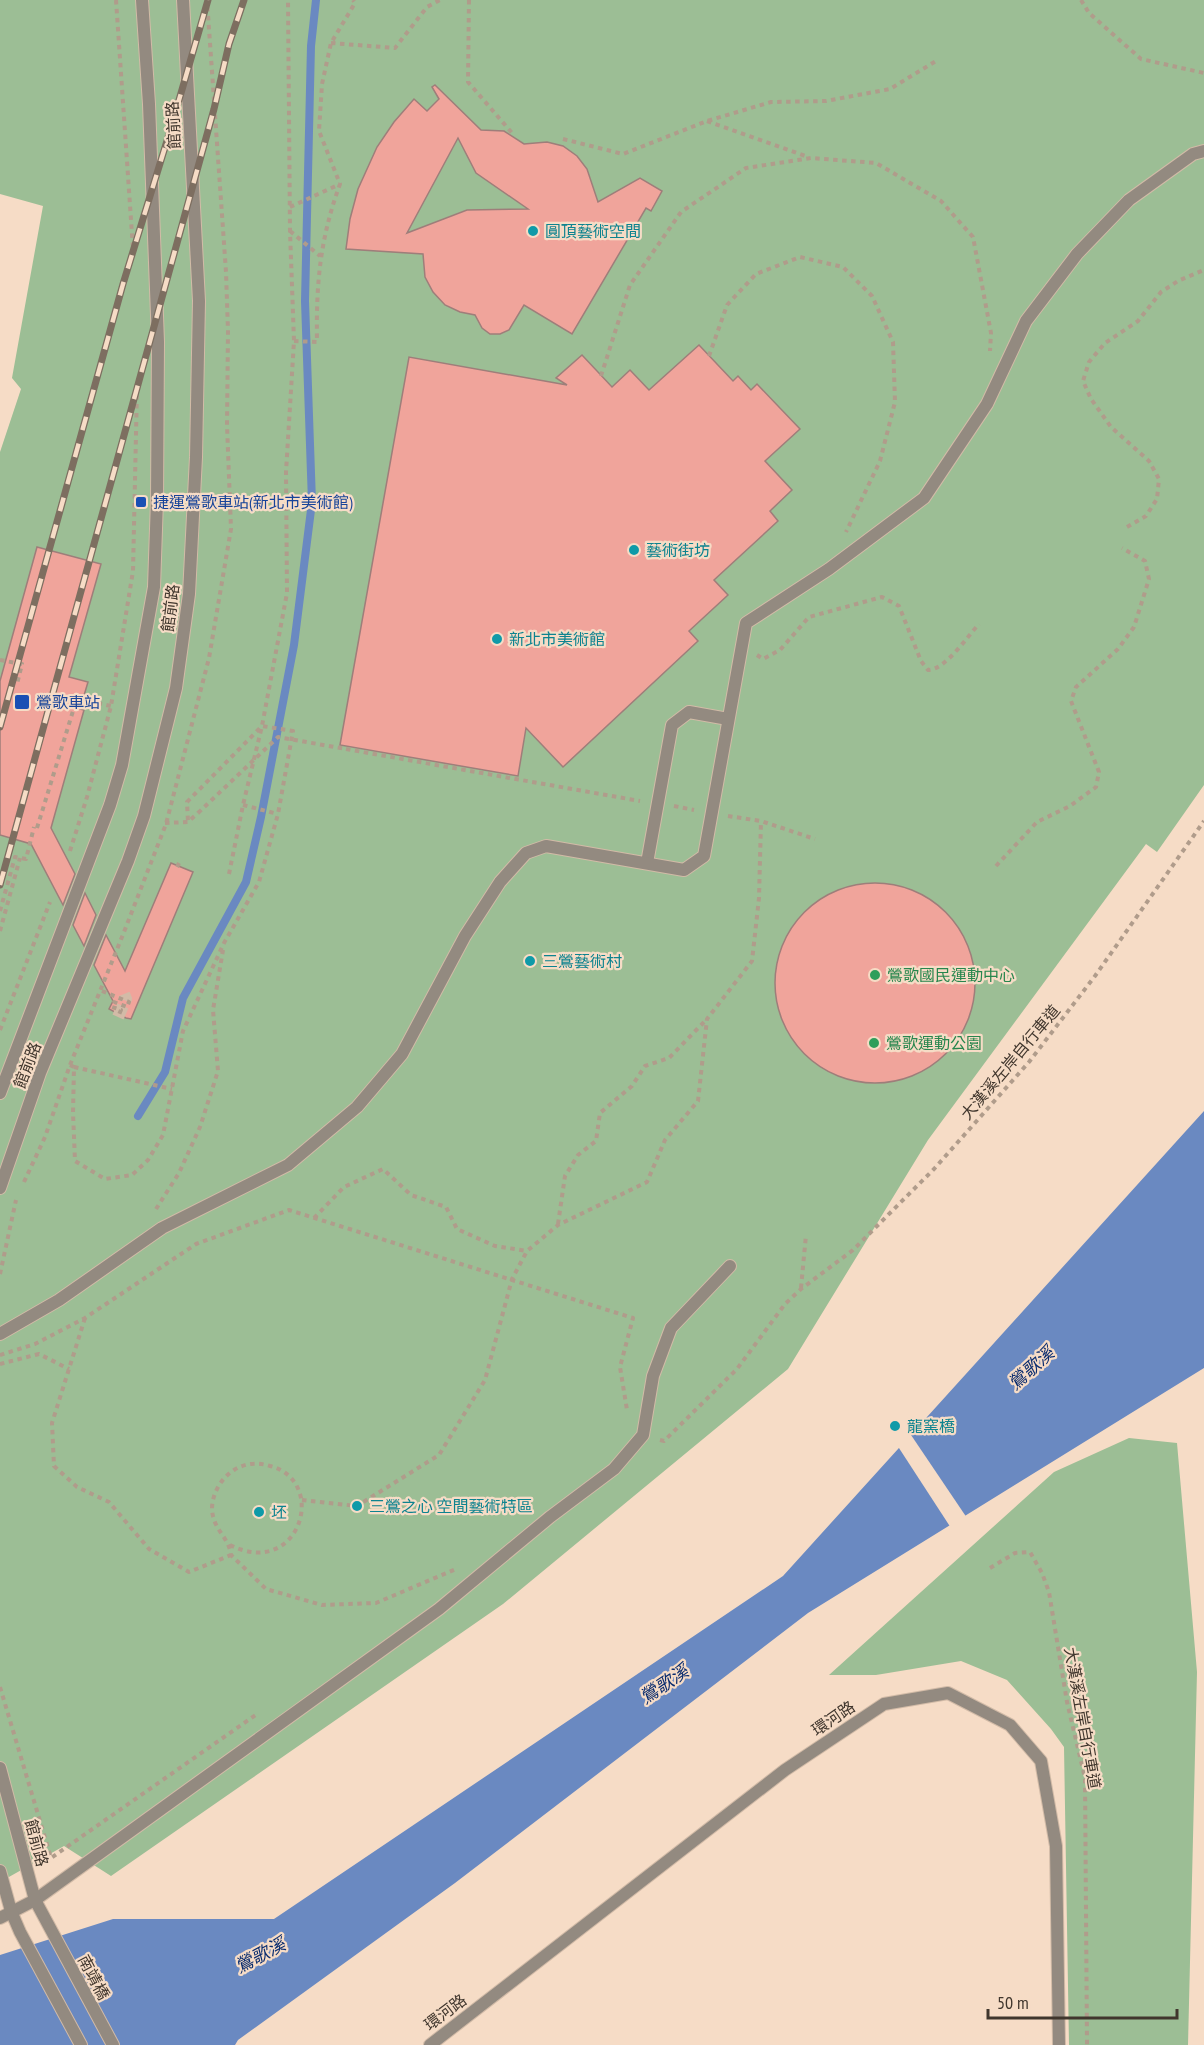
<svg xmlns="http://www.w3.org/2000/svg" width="1204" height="2045" font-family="'PT Sans Narrow','Noto Sans TC',sans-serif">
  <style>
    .green { fill: #9cbe95 }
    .water { fill: #6a89c1 }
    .pier { fill: #f6dcc6 }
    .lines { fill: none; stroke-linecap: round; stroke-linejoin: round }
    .stream { stroke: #6a89c1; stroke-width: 8 }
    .building { fill: #f0a49b; stroke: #9e7e7a; stroke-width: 1.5; fill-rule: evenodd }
    .pedestrian-tunnel { stroke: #d2bba7; stroke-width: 12; stroke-dasharray: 12 6; stroke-linecap: butt }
    .service-casing { stroke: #d2bba7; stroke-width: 14 }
    .minor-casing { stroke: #d2bba7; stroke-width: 14 }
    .tertiary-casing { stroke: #d2bba7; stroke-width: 14 }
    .path { stroke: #b09c8b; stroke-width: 4; stroke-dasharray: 4.5 4.5; stroke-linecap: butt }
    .service { stroke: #938a80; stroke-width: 12 }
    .minor { stroke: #938a80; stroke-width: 12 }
    .tertiary { stroke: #938a80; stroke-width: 12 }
    .rail-casing { stroke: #7d6e60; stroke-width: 7 }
    .rail { stroke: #f6dcc6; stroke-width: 4.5; stroke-dasharray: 14; stroke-linecap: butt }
    .path-bridge { stroke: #b09c8b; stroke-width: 4; stroke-dasharray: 4.5 4.5; stroke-linecap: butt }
    .culture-dot { fill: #0f9aa8; stroke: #f6dcc6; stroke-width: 2 }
    .transit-dot { fill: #1a4fb4; stroke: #f6dcc6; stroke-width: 2 }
    .leisure-dot { fill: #2e9e5b; stroke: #f6dcc6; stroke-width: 2 }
    .labels { text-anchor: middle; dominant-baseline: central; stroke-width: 4.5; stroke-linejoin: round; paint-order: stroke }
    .street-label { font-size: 16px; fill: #40362d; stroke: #f6dcc6 }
    .culture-label { font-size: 16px; fill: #0d838f; stroke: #f6dcc6; text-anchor: start }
    .transit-label { font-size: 16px; fill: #164399; stroke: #f6dcc6; text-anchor: start }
    .leisure-label { font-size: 16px; fill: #27864d; stroke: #f6dcc6; text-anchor: start }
    .water-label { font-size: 18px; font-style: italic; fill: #082b6e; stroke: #f6dcc6 }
  </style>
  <rect width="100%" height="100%" fill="#f6dcc6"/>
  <g class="green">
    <polygon points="0,0 1204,0 1204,785 1157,852 1146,844 928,1140 788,1369 503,1604 111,1876 64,1846 0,1882 0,452 21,389 12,378 43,206 0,194"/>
    <polygon points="1129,1438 1177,1443 1197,1672 1188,2045 1069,2045 1064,1747 1051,1729 1007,1680 961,1661 876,1675 829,1675 1054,1472"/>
  </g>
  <polygon class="water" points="1204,1111 1204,1368 808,1613 455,1883 238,2040 235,2045 0,2045 0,1955 113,1919 274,1919 783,1576"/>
  <polygon class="pier" points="909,1432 967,1518 951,1528 897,1445"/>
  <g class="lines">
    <polyline class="stream" points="138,1116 165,1072 183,998 246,882 261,817 294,645 312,502 305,301 311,46 316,0"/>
  </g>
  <g class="building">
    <path d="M 435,85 L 481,130 L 504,131 L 524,144 L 547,142 L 563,146 L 577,156 L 587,169 L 598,202 L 640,178 L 662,191 L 651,211 L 646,208 L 572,334 L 524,305 L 509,330 L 500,334 L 490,334 L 482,328 L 475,315 L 460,312 L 445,305 L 433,292 L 425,277 L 423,254 L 346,249 L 350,219 L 358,189 L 377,147 L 394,122 L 414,99 L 427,111 L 439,99 L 432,87 ZM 458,138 L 476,173 L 528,209 L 467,210 L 407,233 Z"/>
    <polygon points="699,345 733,381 738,376 751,390 757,384 800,429 765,461 792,490 770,511 778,521 714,580 728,595 689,631 698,641 563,767 526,728 518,776 340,745 409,357 567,385 556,378 582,355 612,387 630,370 649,390"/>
    <polygon points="37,547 101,564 69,677 88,682 80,709 84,710 51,828 75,874 63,905 31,844 0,835 0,681"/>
    <polygon points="171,863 193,872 131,1019 126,1018 109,1009 113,1001 94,965 106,935 125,971"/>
    <circle cx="875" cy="983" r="100"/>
    <polygon points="85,893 96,915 84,946 73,925"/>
  </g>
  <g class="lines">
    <polyline class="pedestrian-tunnel" points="118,1017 126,999 124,994"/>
    <g class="service-casing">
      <g id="service">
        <polyline points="647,863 672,725 689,712 728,719"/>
        <polyline points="0,1334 59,1300 162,1228 288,1165 357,1107 402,1054 465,936 500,882 526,853 546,846 684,870 704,856 746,623 829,569 924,498 987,404 1026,321 1077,254 1129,200 1193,154 1204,151"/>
        <polyline points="35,1900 439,1609 550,1517 614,1469 643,1435 653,1376 671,1328 730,1266"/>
      </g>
    </g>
    <g class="minor-casing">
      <g id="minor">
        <polyline points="0,1918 35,1900"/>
        <polyline points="430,2045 785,1770 884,1704 948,1693 1010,1725 1041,1761 1056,1846 1059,2045"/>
      </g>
    </g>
    <g class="tertiary-casing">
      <g id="tertiary">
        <polyline points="0,1093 110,805 122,765 154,587 157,500 158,342 149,104 142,0"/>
        <polyline points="0,1188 40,1073 128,861 144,816 176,688 189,594 196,457 199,301 183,0"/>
        <polyline points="0,1768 35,1900 113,2045"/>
        <polyline points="0,1871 11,1911 20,1932 81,2045"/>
      </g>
    </g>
    <g class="path">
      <polyline points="116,0 133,249"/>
      <polyline points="469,0 468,82 512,133"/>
      <polyline points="1081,0 1089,13 1141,59 1204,73"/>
      <polyline points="331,43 395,48 427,7 440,0"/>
      <polyline points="707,121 808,157"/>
      <polyline points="563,139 623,154 707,121 771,102 826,101 890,89 936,61"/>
      <polyline points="290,207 340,184"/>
      <polyline points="290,231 320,256"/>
      <path d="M 294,341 L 317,342 C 316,283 320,239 340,184 L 319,131 L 322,84 L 331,43 L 355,3 L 353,0"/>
      <polyline points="709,356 727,305 756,274 800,257 843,267 872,296 893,342 895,402 880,461 846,532"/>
      <polyline points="601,376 630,285 681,212 746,168 811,158 876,163 941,201 973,237 991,333 990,351"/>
      <polyline points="1127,527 1146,516 1157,499 1159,479 1149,461 1111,427 1091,399 1083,381 1089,362 1105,343 1138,321 1161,292 1178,281 1204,270"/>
      <path d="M 757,655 L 763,659 L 780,650 L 809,617 L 882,597 L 899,606 L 921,661 L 928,670 C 945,670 967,637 979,624"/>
      <polyline points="0,660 22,664 17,684"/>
      <polyline points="80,699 111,706"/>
      <polyline points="346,749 640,801"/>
      <polyline points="243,805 278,814"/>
      <polyline points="674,806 694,810"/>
      <polyline points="728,816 761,821 815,839"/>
      <polyline points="165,823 188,822 198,813"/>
      <polyline points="37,828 77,698"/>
      <polyline points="70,851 87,797 111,706 133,571 137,389"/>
      <polyline points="996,866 1037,822 1070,806 1096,787 1099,772 1071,701 1076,687 1118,649 1134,627 1149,579 1145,561 1122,548"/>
      <polyline points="177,867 179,863"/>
      <polyline points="229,874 243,805 262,726 287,593 286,472 294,341 290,231 288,0"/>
      <polyline points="0,911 15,857 26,859 34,827"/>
      <polyline points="0,931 20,858"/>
      <polyline points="102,991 129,1002 127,1007 114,1002 112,1007 121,1010 118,1017"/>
      <polyline points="0,1030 50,902"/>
      <polyline points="70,1065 74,1067 73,1113 75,1161 105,1179 132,1175 148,1160 163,1135 183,1031 224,943 259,882 278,814 293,731 262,726 187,802 188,822"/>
      <polyline points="74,1067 172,1089"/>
      <polyline points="24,1182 45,1137 70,1065 124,932 166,824 209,658 231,529 227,425 228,331 226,272 207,0"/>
      <polyline points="156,1209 179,1173 200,1127 218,1071 213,1010 223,950"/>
      <polyline points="314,1218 344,1187 383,1169 411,1195 446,1207 457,1229 495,1246 527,1251"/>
      <polyline points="558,1224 565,1176 578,1155 596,1141 600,1113 632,1086 645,1066 669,1058 706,1020"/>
      <polyline points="0,1274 16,1200"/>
      <polyline points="801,1288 806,1235"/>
      <polyline points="85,1318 52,1423 54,1466 77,1487 109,1502 149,1549 189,1572 231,1555"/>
      <polyline points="0,1355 35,1344 85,1318 196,1244 289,1210 633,1318 620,1367 627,1410"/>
      <polyline points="0,1364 39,1354 69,1369"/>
      <polyline points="660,1440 664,1441 737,1369 785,1304 801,1289 853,1250 934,1169 1029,1062 1095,976 1204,821"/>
      <polyline points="302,1500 357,1506 439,1455 485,1380 512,1279 527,1251 558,1225 647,1182 665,1140 698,1101 707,1019 752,961 759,898 761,821"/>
      <path d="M 230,1545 C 300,1580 329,1481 270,1466 C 258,1462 245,1463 234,1470 C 221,1478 212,1494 212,1509 C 213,1530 229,1537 231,1555 L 266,1589 L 322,1605 L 376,1603 L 456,1569"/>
      <polyline points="990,1568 1015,1553 1030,1552 1042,1573 1049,1592 1067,1702 1085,1778 1087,2045"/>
      <polyline points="0,1687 51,1858 257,1714"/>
    </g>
    <use href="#service" class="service"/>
    <use href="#minor" class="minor"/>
    <use href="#tertiary" class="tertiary"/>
    <g class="rail-casing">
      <g id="rail">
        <polyline points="0,727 123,284 170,131 208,0"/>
        <polyline points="0,885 214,109 229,44 244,0"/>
      </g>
    </g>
    <use href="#rail" class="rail"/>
    <polyline class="path-bridge" points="198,813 278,737 346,749"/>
  </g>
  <g class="culture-dot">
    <circle cx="533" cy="231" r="6"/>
    <circle cx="634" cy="550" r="6"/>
    <circle cx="497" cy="639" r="6"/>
    <circle cx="530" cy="961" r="6"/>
    <circle cx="895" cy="1426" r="6"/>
    <circle cx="357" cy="1506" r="6"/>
    <circle cx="259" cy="1512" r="6"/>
  </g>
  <g class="transit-dot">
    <rect x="135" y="496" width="12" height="12" rx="3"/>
    <rect x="14" y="694" width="16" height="16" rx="3"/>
  </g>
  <g class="leisure-dot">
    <circle cx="875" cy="975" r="6"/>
    <circle cx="874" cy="1043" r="6"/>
  </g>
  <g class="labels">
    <g class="street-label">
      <text transform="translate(173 125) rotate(-93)">館前路</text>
      <text transform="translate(170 608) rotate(-83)">館前路</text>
      <text transform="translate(1010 1062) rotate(-50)">大漢溪左岸自行車道</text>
      <text transform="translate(27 1065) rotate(-69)">館前路</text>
      <text transform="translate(833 1718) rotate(-34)">環河路</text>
      <text transform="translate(1083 1718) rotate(80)">大漢溪左岸自行車道</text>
      <text transform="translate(37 1843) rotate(75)">館前路</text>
      <text transform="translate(94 1977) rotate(62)">南靖橋</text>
      <text transform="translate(445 2012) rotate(-37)">環河路</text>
    </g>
    <g class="culture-label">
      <text x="545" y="231">圓頂藝術空間</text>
      <text x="646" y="550">藝術街坊</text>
      <text x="509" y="639">新北市美術館</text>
      <text x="542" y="961">三鶯藝術村</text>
      <text x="907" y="1426">龍窯橋</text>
      <text x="369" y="1506">三鶯之心 空間藝術特區</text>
      <text x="271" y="1512">坯</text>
    </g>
    <g class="transit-label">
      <text x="153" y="502">捷運鶯歌車站(新北市美術館)</text>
      <text x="36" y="702">鶯歌車站</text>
    </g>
    <g class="leisure-label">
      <text x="887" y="975">鶯歌國民運動中心</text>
      <text x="886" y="1043">鶯歌運動公園</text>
    </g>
    <g class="water-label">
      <text transform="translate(1031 1368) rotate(-42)">鶯歌溪</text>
      <text transform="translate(664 1684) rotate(-34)">鶯歌溪</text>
      <text transform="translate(260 1955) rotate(-28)">鶯歌溪</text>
    </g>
  </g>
  <path d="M988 2009v9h189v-9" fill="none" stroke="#40362d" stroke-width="3"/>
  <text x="997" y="2009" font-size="18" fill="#40362d" stroke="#f6dcc6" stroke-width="4.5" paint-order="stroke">50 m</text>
</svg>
